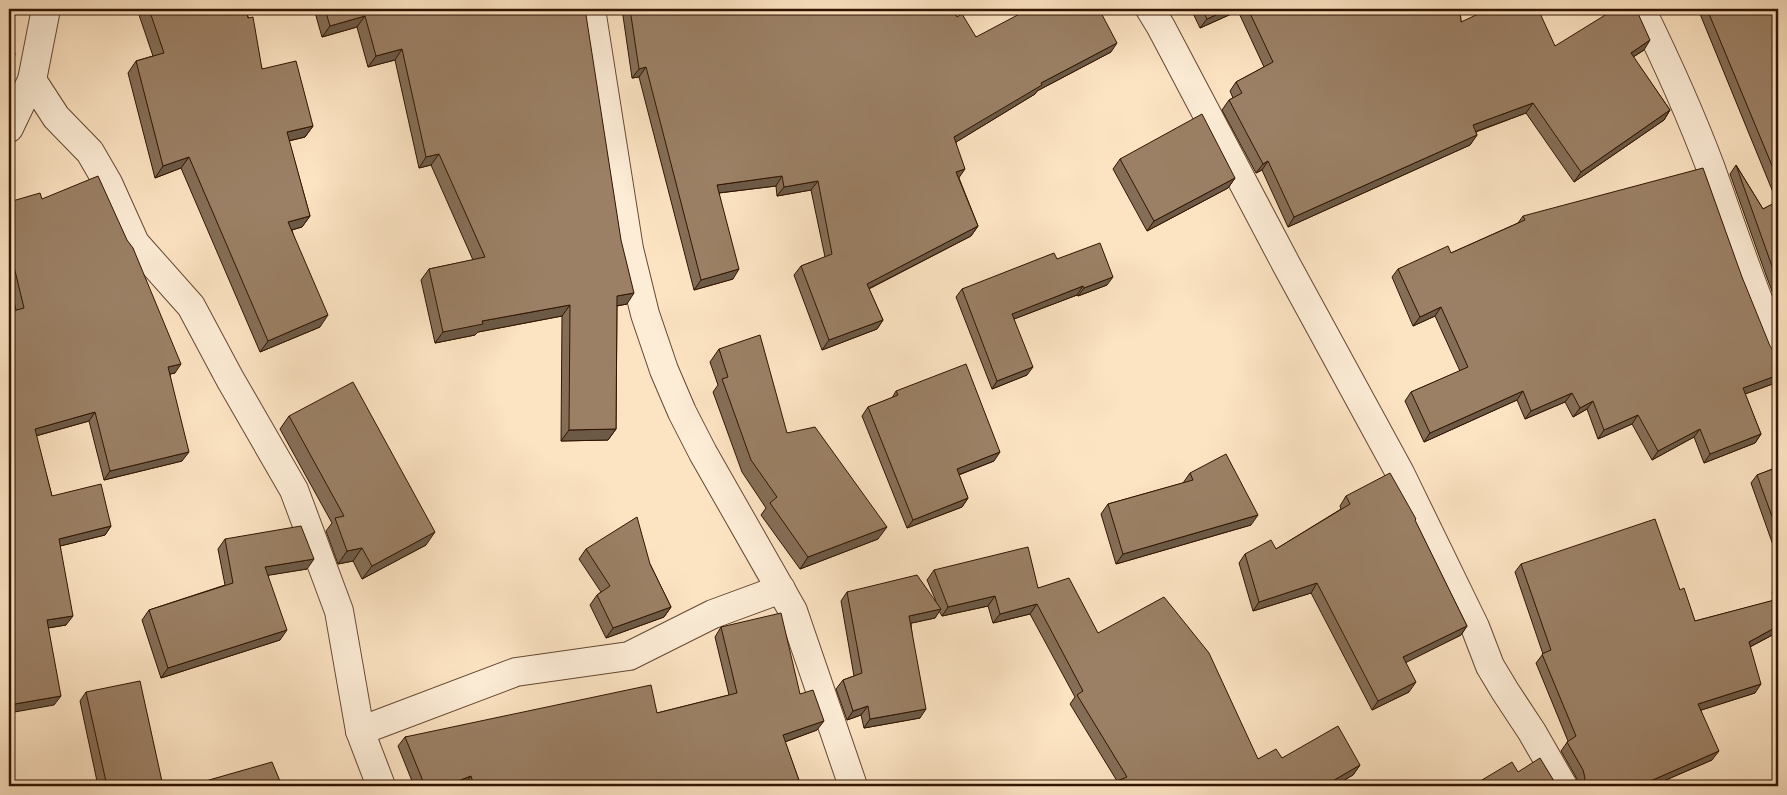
<svg xmlns="http://www.w3.org/2000/svg" width="1787" height="795" font-family="'IM FELL English',serif">
  <style>
    .lines { fill: none; stroke-linecap: round; stroke-linejoin: round }
    .minor-casing { stroke: #644831; stroke-width: 30 }
    .minor { stroke: #fdedd7; stroke-width: 28 }
    .wall { fill: #856e57; stroke: #321501 }
    .shaded-wall { fill: #6c5a47; stroke: #321501 }
    .building { fill: #9b8065; stroke: #321501 }
  </style>
  <rect width="100%" height="100%" fill="#fce3c2"/>
  <filter id="stains"><feTurbulence type="fractalNoise" baseFrequency=".004" numOctaves="4"/><feColorMatrix values="0 0 0 0 .2 0 0 0 0 .09 0 0 0 0 .02 0 0 0 .5 -.17"/></filter>
  <radialGradient id="worn" r=".72"><stop offset=".6" stop-color="#630" stop-opacity="0"/><stop offset="1" stop-color="#630" stop-opacity=".3"/></radialGradient>
  <g class="lines">
    <g class="minor-casing">
      <g id="minor">
        <polyline points="591,9 629,249 645,314 664,370 682,412 703,453 793,611 853,786"/>
        <polyline points="1150,9 1161,27 1286,264 1400,473 1475,627 1490,666 1505,691 1532,732 1563,786"/>
        <path d="M 1641,9 C 1666,60 1690,113 1710,166 C 1732,227 1752,289 1778,349"/>
        <polyline points="32,80 56,117 90,152 108,183 135,243 191,306 230,379 294,490 339,611 360,731 381,786"/>
        <polyline points="9,128 32,80 46,9"/>
        <polyline points="360,731 516,672 629,656 713,614 781,589"/>
      </g>
    </g>
    <use href="#minor" class="minor"/>
  </g>
  <g class="wall">
    <polygon points="137,9 246,9 262,69 313,126 305,137 289,141 310,216 302,227 292,230 320,327 260,352 181,168 155,178 128,73 136,61 153,56"/>
    <polygon points="314,9 584,9 627,304 617,306 616,429 608,440 561,441 562,316 478,332 475,335 435,343 421,280 429,269 473,260 431,165 419,168 395,60 368,67 357,27 322,37"/>
    <polygon points="622,9 953,9 957,17 976,37 1111,52 1037,91 1035,94 956,142 959,178 978,226 971,236 869,289 883,320 877,329 822,350 794,275 801,266 825,257 811,190 777,196 776,186 719,193 733,279 694,290 639,77 632,78"/>
    <polygon points="1191,9 1460,9 1461,22 1555,46 1644,50 1633,57 1670,110 1664,120 1574,182 1526,113 1476,132 1477,135 1470,145 1288,227 1262,170 1256,173 1222,110 1229,100 1233,98 1230,91 1236,82 1264,67 1238,11 1200,28"/>
    <polygon points="1698,9 1778,9 1778,307 1766,275 1730,174 1736,165 1763,209 1777,202"/>
    <polygon points="1120,159 1235,178 1228,188 1147,231 1113,169"/>
    <polygon points="42,199 175,373 170,374 182,461 104,480 89,421 36,436 52,496 111,526 105,535 60,546 66,625 48,628 54,705 16,310 9,280 9,202"/>
    <polygon points="1523,216 1778,382 1745,394 1761,434 1755,443 1704,463 1694,437 1652,460 1632,424 1598,439 1587,409 1573,417 1565,402 1525,419 1517,400 1424,442 1405,401 1411,392 1460,371 1435,316 1413,326 1392,277 1398,269 1451,253 1518,223"/>
    <polygon points="1057,259 1107,285 1078,296 1077,295 1014,319 1027,375 992,389 956,297 962,289"/>
    <polygon points="719,349 787,433 878,539 800,569 761,515 766,508 742,472 713,392 718,385 710,362"/>
    <polygon points="896,391 994,461 959,475 968,498 962,507 907,528 862,416 868,407 892,398"/>
    <polygon points="289,416 426,545 362,579 353,561 338,564 326,531 332,523 280,429"/>
    <polygon points="1778,467 1778,559 1751,483 1757,475"/>
    <polygon points="1190,473 1251,525 1116,564 1101,514 1108,504 1183,483"/>
    <polygon points="1346,496 1415,521 1467,626 1461,635 1406,662 1409,692 1372,710 1311,593 1253,611 1239,563 1245,554 1276,549 1341,509 1340,506"/>
    <polygon points="225,539 307,569 268,575 280,640 161,678 142,620 149,610 225,585 218,549"/>
    <polygon points="586,549 650,564 671,607 664,617 606,638 590,605 597,595 601,592 579,559"/>
    <polygon points="1521,564 1680,590 1695,621 1776,600 1772,593 1778,584 1778,632 1750,647 1755,693 1701,710 1712,760 1652,786 1578,786 1577,779 1561,751 1568,741 1536,663 1543,654 1515,572"/>
    <polygon points="934,570 1038,588 1098,633 1258,759 1282,758 1360,765 1353,775 1334,786 1105,786 1117,781 1070,704 1075,697 1030,614 993,623 988,606 942,616 939,611 935,618 911,623 920,718 864,728 861,715 847,720 836,689 843,680 854,676 841,601 847,592 936,601 927,580"/>
    <polygon points="721,627 800,694 817,730 785,742 801,786 414,786 398,746 405,737 657,713 729,695 715,637"/>
    <polygon points="86,692 163,786 98,786 80,701"/>
  </g>
  <g class="shaded-wall">
    <polygon points="1229,9 1240,9 1238,11 1200,28 1207,19"/>
    <polygon points="365,16 357,27 322,37 330,26"/>
    <polygon points="1650,40 1644,50 1624,63 1631,53"/>
    <polygon points="1117,43 1111,52 1037,91 1035,94 948,147 954,137 1041,83"/>
    <polygon points="402,49 395,60 368,67 376,56"/>
    <polygon points="15,55 9,64 9,56"/>
    <polygon points="646,67 639,77 632,78 639,69"/>
    <polygon points="1533,103 1526,113 1466,135 1473,125"/>
    <polygon points="1670,110 1664,120 1574,182 1581,172"/>
    <polygon points="313,126 305,137 279,143 287,132"/>
    <polygon points="1477,135 1470,145 1288,227 1294,217"/>
    <polygon points="439,154 431,165 419,168 426,157"/>
    <polygon points="189,157 181,168 155,178 163,166"/>
    <polygon points="1268,161 1262,170 1256,173 1263,164"/>
    <polygon points="965,169 958,179 956,172"/>
    <polygon points="782,176 776,186 710,194 717,185"/>
    <polygon points="1235,178 1228,188 1147,231 1154,221"/>
    <polygon points="818,181 811,190 777,196 784,187"/>
    <polygon points="310,216 302,227 280,233 288,222"/>
    <polygon points="978,226 971,236 860,293 867,284"/>
    <polygon points="739,269 733,279 694,290 701,280"/>
    <polygon points="1113,277 1107,285 1078,296 1084,288"/>
    <polygon points="1083,286 1077,295 1006,322 1012,314"/>
    <polygon points="634,293 627,304 610,307 617,296"/>
    <polygon points="570,305 562,316 478,332 475,335 435,343 443,332 482,321"/>
    <polygon points="1441,307 1435,316 1413,326 1420,317"/>
    <polygon points="328,315 320,327 260,352 268,341"/>
    <polygon points="883,320 877,329 822,350 829,340"/>
    <polygon points="181,364 175,373 162,376 168,367"/>
    <polygon points="1033,367 1027,375 992,389 997,381"/>
    <polygon points="1778,375 1778,382 1737,397 1743,388"/>
    <polygon points="1523,391 1517,400 1424,442 1430,433"/>
    <polygon points="1572,393 1565,402 1525,419 1531,411"/>
    <polygon points="1593,401 1587,409 1573,417 1580,408"/>
    <polygon points="95,412 89,421 28,438 35,429"/>
    <polygon points="1638,415 1632,424 1598,439 1604,430"/>
    <polygon points="616,429 608,440 561,441 569,430"/>
    <polygon points="1700,429 1694,437 1652,460 1658,451"/>
    <polygon points="1761,434 1755,443 1704,463 1710,454"/>
    <polygon points="189,452 182,461 104,480 110,471"/>
    <polygon points="1000,452 994,461 950,478 957,469"/>
    <polygon points="968,498 962,507 907,528 913,520"/>
    <polygon points="1258,515 1251,525 1116,564 1123,554"/>
    <polygon points="111,526 105,535 52,548 59,539"/>
    <polygon points="887,527 878,539 800,569 808,557"/>
    <polygon points="435,532 426,545 362,579 372,566"/>
    <polygon points="362,548 353,561 338,564 347,551"/>
    <polygon points="314,559 307,569 258,577 265,567"/>
    <polygon points="1317,583 1311,593 1253,611 1259,602"/>
    <polygon points="995,596 988,606 942,616 948,607"/>
    <polygon points="1037,604 1030,614 993,623 1000,614"/>
    <polygon points="671,607 664,617 606,638 613,628"/>
    <polygon points="941,609 935,618 903,625 909,616"/>
    <polygon points="73,616 66,625 41,629 47,620"/>
    <polygon points="1467,626 1461,635 1397,667 1403,657"/>
    <polygon points="1778,626 1778,632 1742,651 1749,642"/>
    <polygon points="287,630 280,640 161,678 168,668"/>
    <polygon points="1416,682 1409,692 1372,710 1378,701"/>
    <polygon points="1761,684 1755,693 1692,713 1698,704"/>
    <polygon points="61,696 54,705 9,713 9,705"/>
    <polygon points="868,706 861,715 847,720 853,711"/>
    <polygon points="926,709 920,718 864,728 870,719"/>
    <polygon points="824,721 817,730 776,745 783,735"/>
    <polygon points="1719,751 1712,760 1652,786 1639,786"/>
    <polygon points="1360,765 1353,775 1334,786 1324,786"/>
    <polygon points="471,776 464,786 445,786"/>
  </g>
  <g class="building">
    <polygon points="149,9 246,9 248,18 253,17 262,69 296,61 313,126 287,132 310,216 288,222 328,315 268,341 189,157 163,166 136,61 164,53"/>
    <polygon points="325,9 584,9 586,15 621,240 634,293 617,296 616,429 569,430 570,305 482,321 483,324 443,332 429,269 485,257 439,154 426,157 402,49 376,56 365,16 330,26"/>
    <polygon points="630,9 953,9 957,17 962,14 976,37 1029,9 1099,9 1117,43 1041,83 1042,85 954,137 965,169 956,172 978,226 867,284 883,320 829,340 801,266 832,254 818,181 784,187 782,176 717,185 739,269 701,280 646,67 639,69"/>
    <polygon points="1202,9 1229,9 1207,19"/>
    <polygon points="1248,9 1460,9 1461,22 1489,9 1538,9 1555,46 1615,9 1636,9 1650,40 1631,53 1670,110 1581,172 1533,103 1473,125 1477,135 1294,217 1268,161 1263,164 1229,100 1242,93 1236,82 1273,62"/>
    <polygon points="1707,9 1778,9 1778,180"/>
    <polygon points="9,12 15,55 9,56"/>
    <polygon points="1202,114 1235,178 1154,221 1120,159"/>
    <polygon points="1736,165 1763,209 1778,201 1778,283"/>
    <polygon points="1703,168 1742,277 1770,346 1774,352 1778,354 1778,375 1743,388 1761,434 1710,454 1700,429 1658,451 1638,415 1604,430 1593,401 1580,408 1572,393 1531,411 1523,391 1430,433 1411,392 1468,367 1441,307 1420,317 1398,269 1448,246 1451,253 1525,220 1523,216"/>
    <polygon points="98,176 127,240 133,248 181,364 168,367 189,452 110,471 95,412 35,429 52,496 101,484 111,526 59,539 73,616 47,620 61,696 9,705 9,312 24,308 9,246 11,247 9,239 9,202 40,193 42,199"/>
    <polygon points="1100,243 1113,277 1084,288 1083,286 1012,314 1033,367 997,381 962,289 1054,253 1057,259"/>
    <polygon points="760,335 787,433 815,427 887,527 808,557 770,503 777,497 751,460 722,379 728,377 719,349"/>
    <polygon points="966,364 1000,452 957,469 968,498 913,520 868,407 898,395 896,391"/>
    <polygon points="353,382 435,532 372,566 362,548 347,551 335,518 344,516 289,416"/>
    <polygon points="1226,454 1258,515 1123,554 1108,504 1193,480 1190,473"/>
    <polygon points="1778,467 1778,533 1757,475"/>
    <polygon points="1390,473 1416,519 1415,520 1467,626 1403,657 1416,682 1378,701 1317,583 1259,602 1245,554 1271,540 1276,549 1350,504 1346,496"/>
    <polygon points="637,517 650,564 671,607 613,628 597,595 610,586 586,549"/>
    <polygon points="1655,519 1680,590 1684,588 1695,621 1778,599 1778,626 1749,642 1761,684 1698,704 1719,751 1639,786 1581,786 1583,785 1585,778 1583,770 1567,742 1576,736 1542,654 1551,650 1521,564"/>
    <polygon points="301,526 314,559 265,567 287,630 168,668 149,610 233,583 225,539"/>
    <polygon points="1028,547 1038,588 1069,578 1098,633 1164,597 1209,653 1258,759 1276,749 1282,758 1338,726 1360,765 1324,786 1105,786 1127,777 1077,695 1083,691 1037,604 1000,614 995,596 948,607 934,570"/>
    <polygon points="917,575 941,609 909,616 926,709 870,719 868,706 853,711 843,680 862,673 847,592"/>
    <polygon points="781,613 800,694 813,690 824,721 783,735 801,786 474,786 471,776 445,786 425,786 405,737 651,685 657,713 737,693 721,627"/>
    <polygon points="140,681 163,786 107,786 86,692"/>
    <polygon points="1540,758 1557,786 1472,786 1512,762 1518,772"/>
    <polygon points="272,762 282,786 188,786"/>
    <polygon points="1778,781 1778,786 1770,786"/>
  </g>
  <rect width="1787" height="795" fill="none" stroke="#fce3c2" stroke-width="30"/>
  <rect x="10" y="10" width="1767" height="775" fill="none" stroke="#321501" stroke-width="2.5"/>
  <rect x="15" y="15" width="1757" height="765" fill="none" stroke="#321501"/>
  <rect width="100%" height="100%" filter="url(#stains)"/>
  <rect width="100%" height="100%" fill="url(#worn)"/>
</svg>
